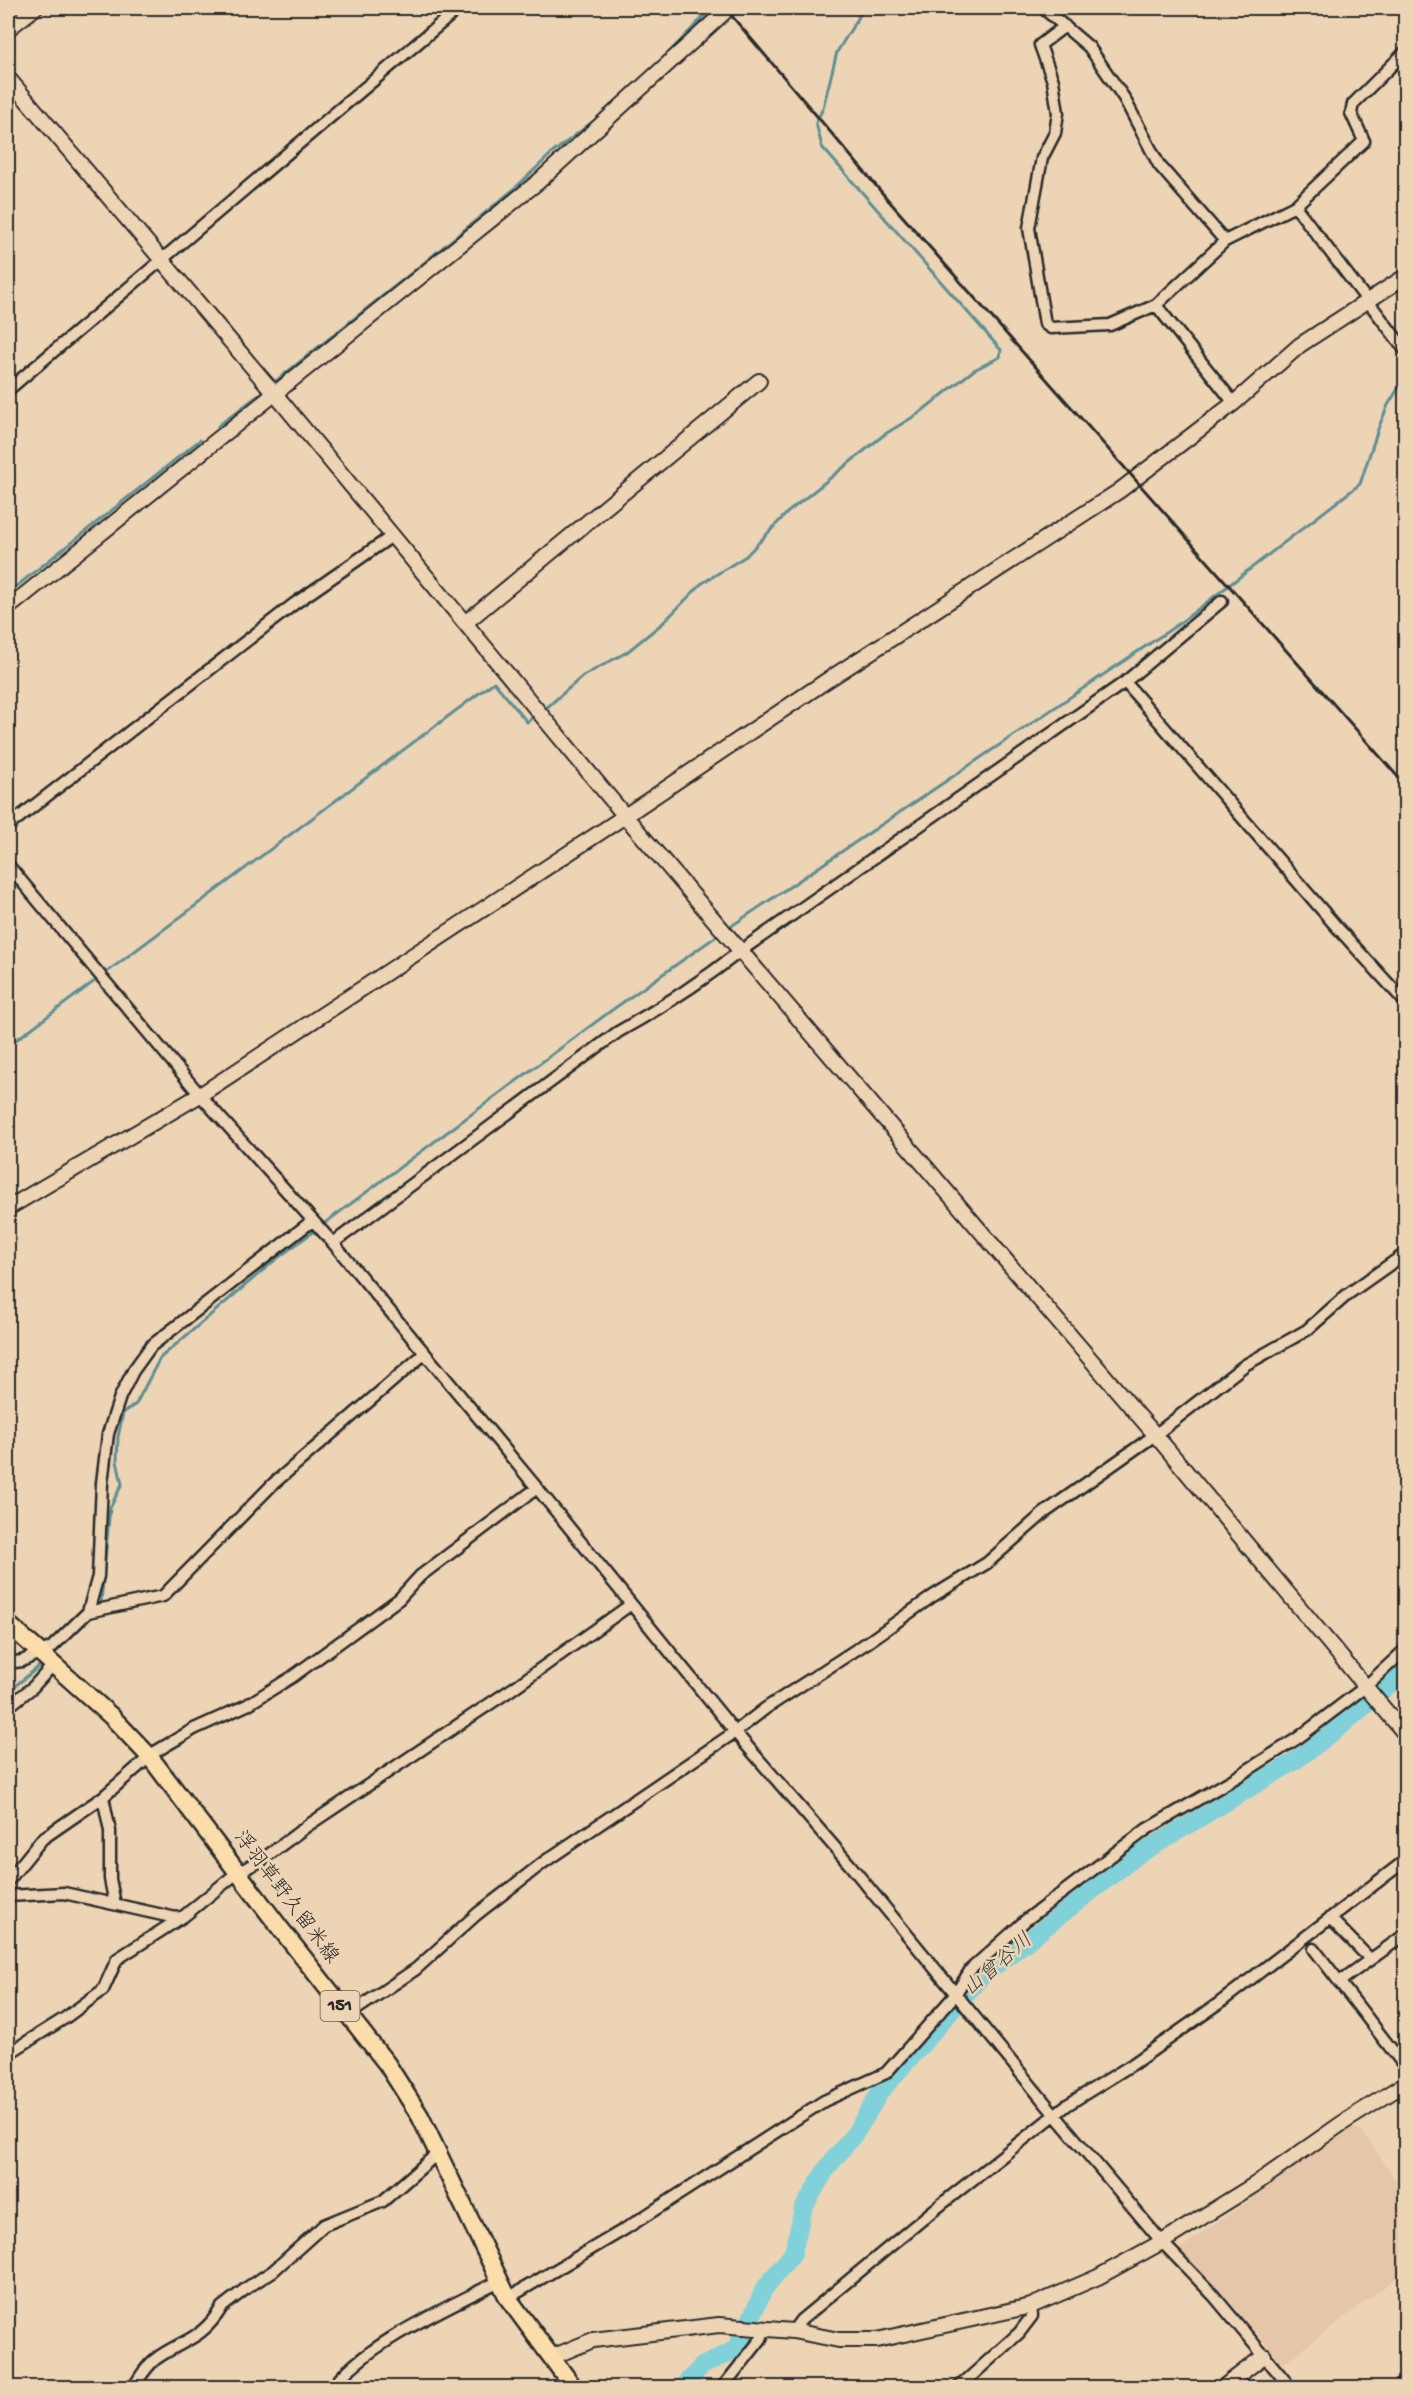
<svg xmlns="http://www.w3.org/2000/svg" width="1413" height="2395" viewBox="0 0 1413 2395" font-family="'Gochi Hand','Klee One',sans-serif">
  <rect width="100%" height="100%" fill="#edd4b5"/>
  <filter id="ink" filterUnits="userSpaceOnUse"><feTurbulence type="fractalNoise" baseFrequency=".0167" numOctaves="2"/><feDisplacementMap in="SourceGraphic" scale="12" xChannelSelector="R" yChannelSelector="G"/><feConvolveMatrix kernelMatrix="1 2 1 2 8 2 1 2 1" color-interpolation-filters="sRGB"/></filter>
  <g filter="url(#ink)">
    <path fill="#e6c6a8" d="M1352,2127L1362,2131L1405,2193V2271L1283,2364L1230,2302L1179,2249Z"/>
    <g fill="none" stroke-linecap="round" stroke-linejoin="round">
      <path stroke="#5e8f94" stroke-width="3" d="M661,61L707,13
        M272,384L414,271L513,190L551,154L608,110
        M218,426L260,394
        M8,593L200,440
        M545,709L583,676L627,652L664,622L701,584L746,556L788,512L885,434L918,414L974,370L1000,357L1001,350L822,147L816,123L823,108L837,52L864,8
        M727,929L1180,623L1360,484L1378,429L1388,405L1406,376
        M8,1046L494,682L527,722L532,718
        M98,1607L101,1602L110,1508L122,1484L117,1461L118,1437L123,1413L136,1404L160,1358L275,1260L612,1010L721,933
        M53,1655L90,1617
        M8,1692L43,1663"/>
      <path stroke="#80d1da" stroke-width="18" d="M681,2388L702,2366L734,2350L742,2339L764,2289L793,2253L803,2209L827,2168L856,2132L880,2092L981,1977L1138,1855L1295,1761L1340,1727L1406,1671"/>
      <defs>
        <path id="minor" d="M1043,8L1089,47L1124,98L1159,165L1225,241
          M1065,26L1040,45L1053,81L1058,113L1055,133L1042,158L1029,228L1045,324L1051,328L1110,325L1156,305
          M1295,206L1406,351
          M8,390L459,8
          M1234,403L1156,305L1225,241L1295,206L1364,141L1351,113L1353,104L1406,51
          M1125,682L1335,925L1406,1003
          M8,826L294,604L392,536
          M8,865L200,1095L333,1243L537,1488L735,1732L850,1865L1055,2115L1162,2242L1214,2296L1291,2388
          M333,1243L618,1032C661,1008 701,982 739,952L1125,682L1222,601
          M88,1612L163,1596L273,1484L424,1354
          M8,1663L22,1661L52,1647L88,1612L98,1576L102,1483L108,1434L120,1397L133,1371L151,1346L312,1221
          M8,1707L33,1687L53,1665
          M103,1797L110,1831V1879L115,1904
          M8,1881L42,1839L103,1797L155,1752L194,1729L247,1705L292,1677L399,1599L420,1576L537,1488
          M8,1896L64,1893L176,1918L181,1917
          M1330,1918L1370,1959
          M1314,1949L1406,2068
          M1339,1982L1406,1934
          M348,2015L416,1969L477,1914L544,1862L735,1732L766,1708L871,1640L933,1596L987,1563L1044,1513L1155,1435L1245,1365L1307,1330L1348,1294L1406,1253
          M8,2051L14,2050L65,2018L103,1990L117,1959L184,1916L238,1872L259,1862L307,1826L512,1689L630,1605
          M508,2298L625,2229L824,2101L886,2073L955,1995L971,1969L1026,1920L1147,1829L1235,1778L1298,1738L1365,1687L1406,1649
          M793,2331L801,2320L929,2214L1067,2105L1133,2064L1218,2004L1406,1860
          M133,2388C140,2377 147,2365 157,2358C184,2339 202,2340 222,2307L248,2287L273,2271L324,2225L383,2201L438,2153
          M332,2388C367,2342 448,2308 499,2281
          M722,2388L761,2339L765,2328
          M958,2388L1019,2333L1032,2316L1031,2306"/>
        <path id="tertiary" d="M8,29L35,8
          M8,78L275,394L625,816L1163,1444L1406,1735
          M8,608L538,182L729,8
          M465,623L759,381
          M8,1208L200,1095L625,816L826,681L1119,491L1234,403L1300,345L1406,276
          M552,2357L593,2340L719,2325L793,2331L839,2340H877L1031,2306L1098,2277L1162,2242L1254,2185L1341,2124L1406,2083
          M1222,2388L1264,2356"/>
        <path id="primary" d="M8,1624L111,1716L150,1757L280,1928L387,2064L420,2116L508,2298L574,2388"/>
      </defs>
      <use href="#minor" stroke="#2b2b2b" stroke-width="15"/>
      <use href="#tertiary" stroke="#2b2b2b" stroke-width="18"/>
      <use href="#primary" stroke="#2b2b2b" stroke-width="21"/>
      <use href="#minor" stroke="#edd4b5" stroke-width="10"/>
      <use href="#tertiary" stroke="#edd4b5" stroke-width="14"/>
      <use href="#primary" stroke="#faddab" stroke-width="16"/>
      <path stroke="#2b2b2b" stroke-width="3" d="M725,8L889,201L1406,786"/>
    </g>
  </g>
  <g text-anchor="middle" dominant-baseline="central" stroke-width="5" stroke-linejoin="round" paint-order="stroke">
    <rect fill="#edd4b5" stroke="#655e54" stroke-width="1.5" x="320.5" y="1991" width="39" height="30" rx="4.5"/>
    <g font-size="18" font-weight="bold" fill="#2b2b2b">
      <text x="340" y="2006">151</text>
    </g>
    <g font-size="20" fill="#2b2b2b" stroke="#edd4b5">
      <text transform="translate(285 1898) rotate(53)">浮羽草野久留米線</text>
    </g>
    <g font-size="21" font-style="italic" fill="#384445" stroke="#edd4b5">
      <text transform="translate(999 1966) rotate(-41)">山曾谷川</text>
    </g>
  </g>
  <rect width="1413" height="2395" fill="none" stroke="#edd4b5" stroke-width="30"/>
  <rect x="15" y="15" width="1383" height="2365" fill="none" stroke="#2b2b2b" stroke-width="2" filter="url(#ink)"/>
</svg>
